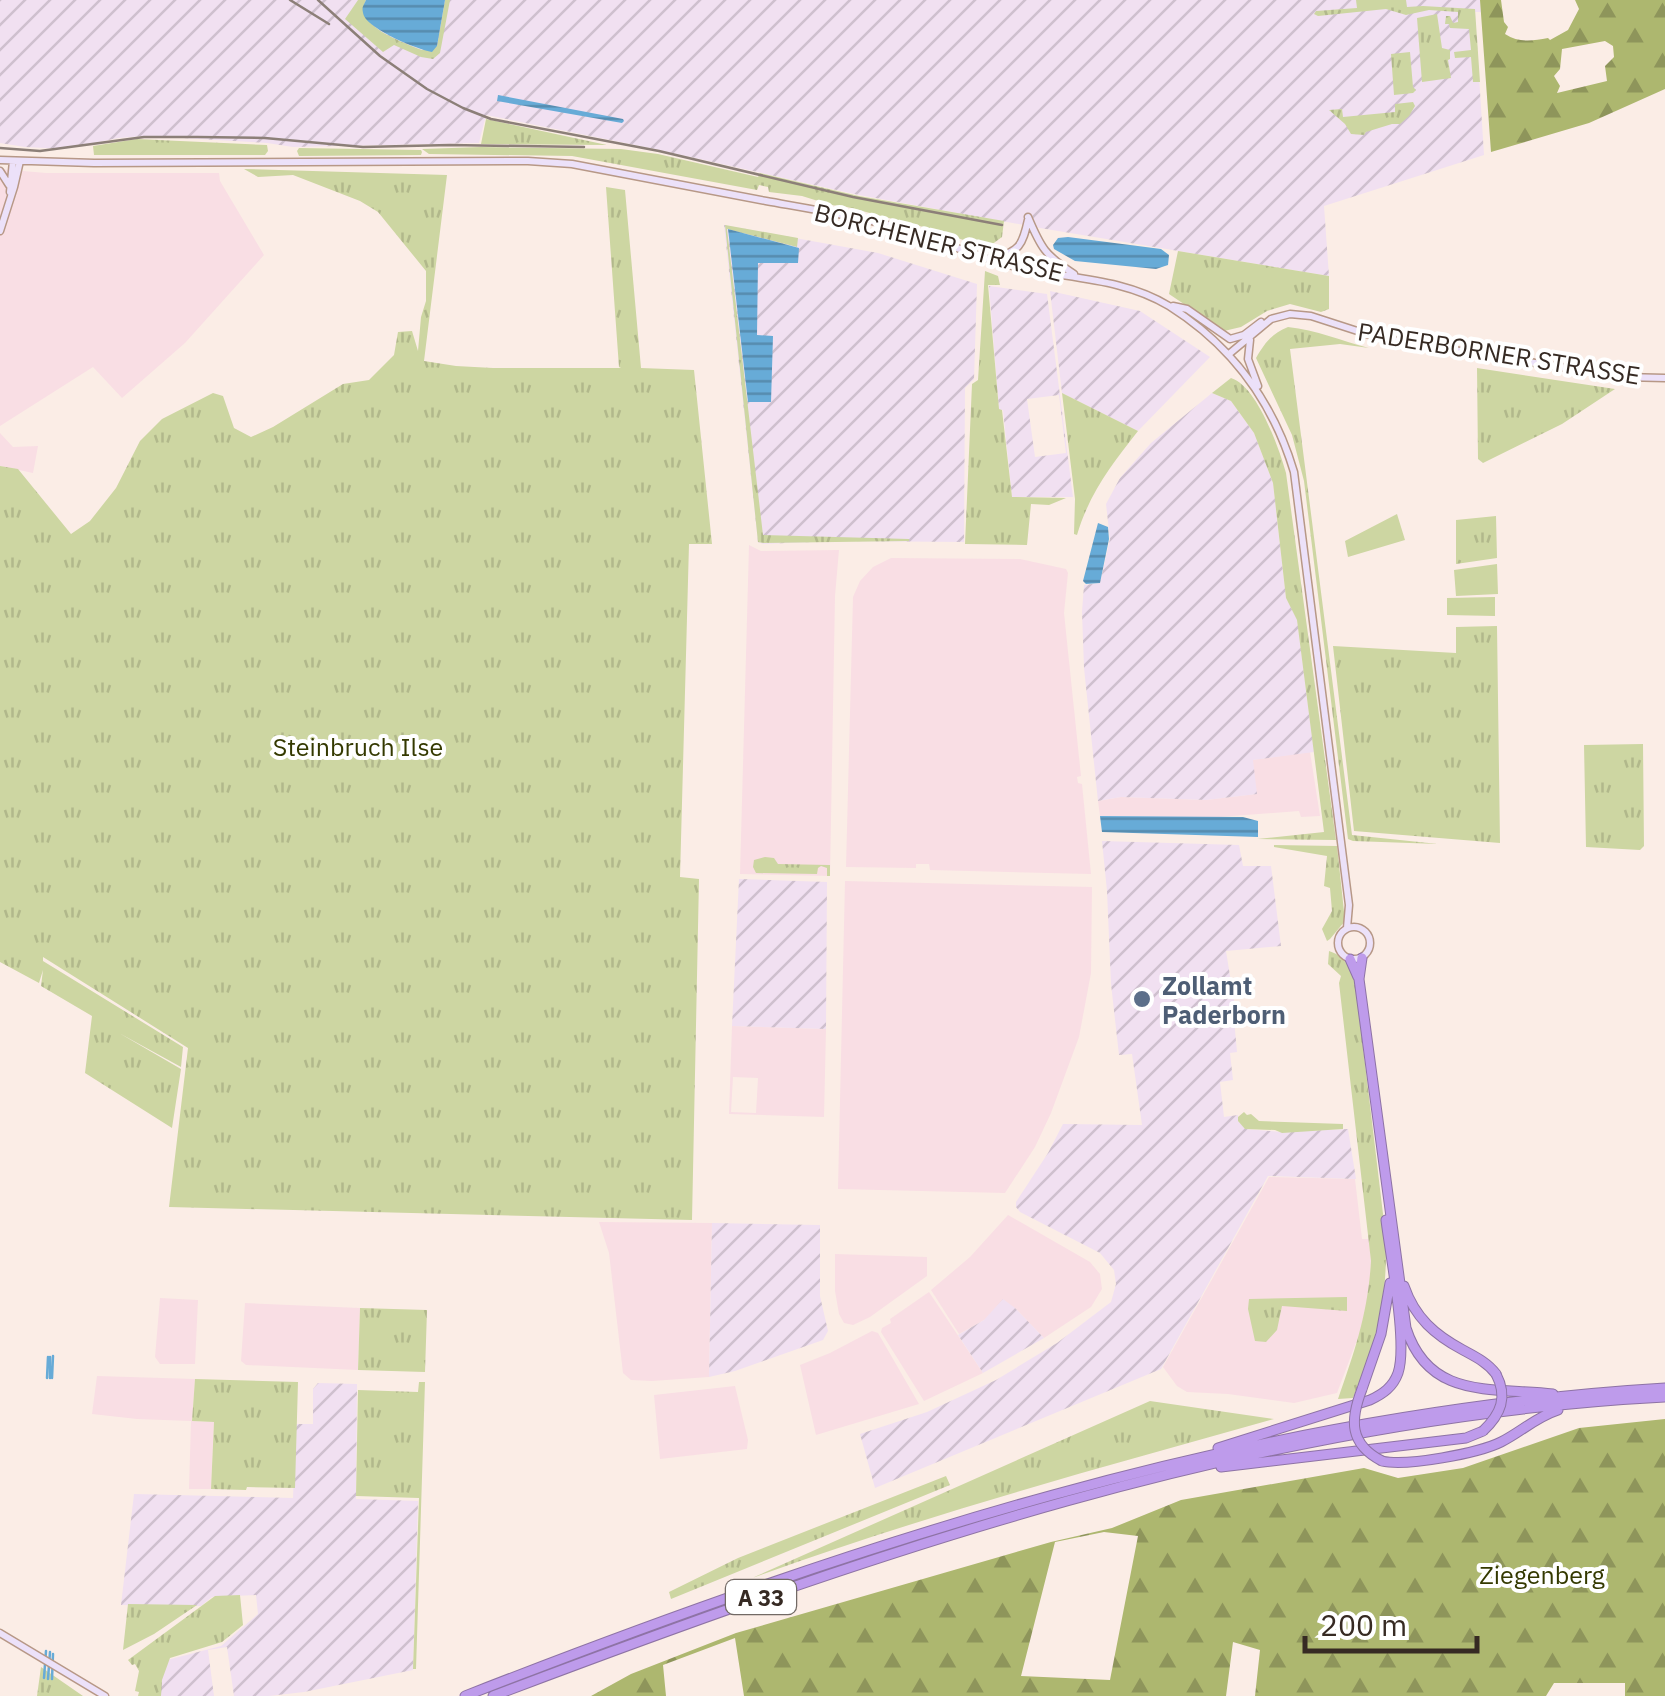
<svg xmlns="http://www.w3.org/2000/svg" width="1665" height="1696" viewBox="0 0 1665 1696" font-family="'IBM Plex Sans',sans-serif">
  <defs>
    <pattern id="industrial-furrows" width="10" height="10" patternUnits="userSpaceOnUse" patternTransform="scale(2.5)"><rect width="10" height="10" fill="#f1e0f1"/><path d="M-1 1l2-2M0 10L10 0M9 11l2-2" fill="none" stroke="#cfc0ce"/></pattern>
    <pattern id="grass-tufts" width="24" height="20" patternUnits="userSpaceOnUse" patternTransform="scale(2.5)"><rect width="24" height="20" fill="#cdd6a2"/><path d="M3 7l-1-3M5 7V3M7 7l1-3M15 17l-1-3M17 17v-4M19 17l1-3" fill="none" stroke="#b1b88b"/></pattern>
    <pattern id="forest-firs" width="22" height="20" patternUnits="userSpaceOnUse" patternTransform="scale(2.5)"><rect width="22" height="20" fill="#adb76f"/><path d="M5 1l3.5 6h-7zM16 11l3.5 6h-7z" fill="#8e955b"/></pattern>
    <pattern id="water-rules" width="6" height="5" patternUnits="userSpaceOnUse" patternTransform="scale(2.5)"><rect width="6" height="5" fill="#67abd7"/><path d="M0 2.5h6" fill="none" stroke="#568bae"/></pattern>
  </defs>
  <rect width="100%" height="100%" fill="#fbede6"/>
  <path fill="#f9dee4" fill-rule="evenodd" d="M0,169L46,173H219L220,181L264,255L185,343L122,398L93,367L0,426Z
    M0,433L13,447L38,446L33,473L0,466Z
    M749,545L761,551L839,550L835,596L830,876L740,874Z
    M891,558L1020,559L1066,569L1068,573L1064,613L1081,776L1077,777L1078,783L1082,784L1091,874L930,870L929,864H916V868L846,867L853,597L860,581L873,567Z
    M1310,752L1320,816L1301,817L1299,811L1205,818L1100,816L1098,801L1121,797L1206,800L1256,794L1252,760Z
    M845,881L1092,887L1091,973L1079,1037L1051,1113L1035,1147L1005,1193L838,1189Z
    M732,1026L826,1029L824,1117L729,1114ZM733,1077L758,1078L756,1113L731,1112Z
    M1269,1177L1355,1179L1362,1239H1369L1371,1261L1369,1295L1360,1332L1337,1393L1294,1403L1228,1394L1187,1392L1177,1386L1163,1367Z
    M1008,1215L1090,1262L1100,1274L1102,1289L1091,1307L1044,1338L1015,1308L984,1320L959,1334L931,1290L970,1257Z
    M599,1222L712,1223L709,1377L652,1381L631,1380L623,1373L609,1253Z
    M835,1254L927,1257V1276L870,1317L853,1325L844,1323L839,1314L835,1291Z
    M929,1292L983,1373L924,1401L881,1332L882,1328L891,1323L890,1319Z
    M160,1298L198,1300L195,1364H160L155,1357Z
    M245,1303L360,1308L358,1370L246,1365L241,1361Z
    M872,1331L878,1333L919,1404L816,1435L800,1365L830,1353Z
    M97,1376L195,1379L192,1421L214,1422L211,1489H189L191,1421L137,1419L92,1414Z
    M735,1386L748,1440L747,1449L660,1459L654,1395Z"/>
  <path fill="url(#industrial-furrows)" fill-rule="evenodd" d="M0,0H366L363,5L422,50L445,0H1480L1481,12H1475L1484,155L1324,206L1329,276L1040,228L859,195L655,149L486,115L479,143L293,147L267,143L145,136L118,138L64,149L25,147L0,143Z
    M724,225L878,253L977,284L974,379L965,388L964,542L838,541L763,544L758,542Z
    M989,286L1047,294L1073,497H1012L1003,410H999ZM1059,395L1066,453L1035,457L1027,399Z
    M1050,291L1140,311L1210,357L1138,431L1062,393Z
    M1212,393L1231,401L1254,433L1273,483L1286,598L1297,619L1314,752L1253,760L1257,794L1206,800L1121,797L1098,801L1084,668L1082,612L1084,585L1100,583L1110,539L1106,504L1120,478L1151,443Z
    M1102,841L1239,845L1243,866H1271L1281,946L1226,951L1236,1013L1235,1030L1237,1052L1230,1053L1233,1080L1220,1082L1224,1117L1238,1115V1121L1246,1129L1281,1132L1348,1129L1356,1179L1268,1176L1161,1369L875,1488L860,1434L927,1412L996,1380L1057,1343L1111,1302L1116,1284L1114,1270L1100,1253L1020,1212L1016,1207V1202L1048,1153L1063,1124L1142,1125L1132,1054L1119,1055L1111,984L1107,891Z
    M739,879L827,882L826,1029L732,1026Z
    M712,1223L820,1225V1296L828,1331L823,1340L735,1371L709,1377Z
    M1003,1299L1015,1308L1044,1338L983,1373L958,1335L984,1320Z
    M318,1383L357,1384L356,1499L418,1501L413,1670L304,1692L269,1696H234L227,1647L208,1650L214,1696H160V1682L167,1660L221,1646L258,1614L256,1595L212,1597L201,1606L121,1605L134,1494L293,1498L296,1424H313V1389Z"/>
  <path fill="url(#grass-tufts)" d="M358,0H366C353,26 403,42 422,50L437,46L445,0H450L440,53L433,59L421,57L394,45L383,52L345,19Z
    M1356,0H1406L1407,7L1423,6L1475,9L1480,82H1473L1471,57L1455,58L1454,52L1471,50L1469,29L1450,28L1449,24H1445L1446,16H1450L1453,23L1458,22V12L1429,10L1406,15L1386,9L1318,16L1314,14L1316,11L1357,8Z
    M1437,14L1442,48L1450,50V59L1448,60L1451,78L1422,82L1417,18Z
    M1410,52L1413,87L1416,90L1413,93L1394,95L1391,54Z
    M1413,102L1415,106L1409,116L1400,124H1392L1366,132L1364,135L1351,134L1345,124L1329,110L1342,109L1343,117L1395,112V104Z
    M486,119L607,145L481,144Z
    M137,139L267,145L268,151L265,155H94L93,146Z
    M481,147L621,149L658,154L758,177L760,173L859,196L1004,221L1002,237L987,248L931,229L847,207L831,205L802,196L769,192L768,187L759,185L757,190L572,156L429,154L422,149Z
    M299,148L421,150L422,152L421,155L299,156L297,151Z
    M244,169L447,175L424,361L456,366L493,368H621L619,367L606,187L625,190L641,368L694,370L712,544H689L680,877L699,879L692,1220L169,1207L188,1048L43,957V961L183,1047L181,1067L119,1033L181,1069L172,1128L85,1073L92,1016L41,986L43,970L39,983L0,962V466L18,469L71,534L90,521L116,488L140,441L162,419L213,393L223,396L234,428L251,437L273,427L343,384L369,380L394,355L398,332L412,331L418,351L421,317L426,301V271L378,212L360,201L293,175L258,177Z
    M725,225L798,238L797,247L727,229L763,535L909,539V541L763,543L758,542Z
    M1178,251L1329,276V309L1321,312L1290,304L1267,311L1241,327L1224,331L1169,294Z
    M985,271L998,276L1000,285H988L999,409L1002,410L1012,497L1066,498L1049,505L1031,504L1027,545L965,544L972,384L978,380Z
    M1288,327C1316,330 1342,341 1369,348L1340,344L1290,349L1352,835L1438,844L1353,841L1348,839L1304,481L1292,435L1256,358C1265,343 1271,334 1288,327Z
    M1477,368L1615,389L1562,424L1483,463L1478,459Z
    M1231,378C1257,386 1279,448 1286,473L1336,840L1257,839L1324,832L1297,620L1286,598L1273,483L1254,433L1231,401L1212,393Z
    M1062,393L1138,431C1112,464 1089,494 1077,535L1074,534L1075,499Z
    M1496,516L1497,558L1456,564V520Z
    M1497,626L1500,843L1354,831L1333,646L1456,653V627Z
    M1643,744L1644,846L1640,850L1586,847L1584,745Z
    M1274,845L1337,846L1345,921L1330,939L1327,941L1322,929L1332,911L1330,888L1324,886L1327,856L1274,847Z
    M765,857L774,858L778,864L830,865V876H827V868L821,866L818,868L817,874L756,873L753,867L754,860Z
    M1329,951C1347,957 1352,970 1356,988L1386,1239C1387,1305 1377,1338 1353,1398L1338,1399C1355,1350 1368,1313 1371,1261L1339,983L1341,976L1328,964Z
    M1244,1112L1247,1115L1251,1114L1259,1121L1343,1124V1129L1282,1133L1275,1130L1245,1129L1238,1121V1117Z
    M1347,1297V1311L1282,1306L1277,1330L1266,1342L1255,1341L1248,1309L1249,1299Z
    M360,1308L427,1310L425,1372L358,1370Z
    M195,1379L298,1382L295,1488L247,1487L246,1490L211,1489L214,1422L192,1421Z
    M419,1382H425L416,1669H413L419,1498L356,1496L358,1390L418,1392Z
    M1150,1401L1274,1419C1099,1468 923,1516 752,1578Z
    M946,1476L950,1485L671,1599L669,1592L738,1558Z
    M240,1595L243,1625L222,1642L170,1658L162,1680L161,1696H138L139,1692L135,1691L139,1671L135,1664L132,1665L128,1660L215,1596Z
    M128,1604L197,1605L154,1634L123,1650Z
    M41,1667L83,1696H37Z"/>
  <path fill="url(#forest-firs)" fill-rule="evenodd" d="M1480,0H1501L1504,22L1508,27L1505,34C1519,43 1532,41 1548,38L1550,40L1568,30L1579,9L1575,0H1665V89L1589,123L1491,152ZM1605,41L1613,46L1614,57L1605,66L1607,81L1557,93L1560,86L1554,76L1560,69L1562,49Z
    M1665,1419V1696H1625V1683H1554L1546,1696H1255L1260,1650L1233,1642L1226,1696H744L735,1638L663,1665L666,1696H591L631,1674L736,1633L1051,1542L1112,1528L1181,1500L1364,1468L1398,1478L1463,1468L1579,1428ZM1104,1532L1138,1536L1110,1680L1021,1676L1055,1542Z"/>
  <path fill="#cdd6a2" d="M1397,514L1405,540L1348,557L1345,541Z
    M1497,564L1498,594L1456,596L1454,570Z
    M1495,597V616L1447,615V598Z"/>
  <path fill="url(#water-rules)" d="M366,0H445L437,46L432,52C416,49 371,30 364,16C361,7 363,7 366,0Z
    M498,95L623,119L624,121L622,123L497,101Z
    M728,229L799,248L798,263H758L757,335L773,336L771,402H748Z
    M1068,237L1161,249L1169,255L1168,265L1156,269L1075,261L1054,249L1053,245L1058,238Z
    M1098,523L1108,527L1109,539L1100,583L1086,584L1083,581Z
    M1100,816L1243,817L1258,821V837L1102,832Z"/>
  <g fill="none" stroke-linecap="round" stroke-linejoin="round">
    <path stroke="#67abd7" stroke-width="2.5" d="M47,1378L48,1357
      M50,1378V1357
      M52,1378L53,1356
      M44,1678L46,1651
      M48,1679L50,1652
      M52,1679L53,1654"/>
    <defs>
      <path id="secondary" d="M0,160L94,163L528,161L572,164C637,177 702,189 766,201C811,209 856,216 900,228C937,239 971,255 1008,265C1061,279 1120,276 1169,306C1231,345 1273,402 1294,472L1349,905L1347,928
        M0,171L9,185
        M10,192L13,161
        M1028,217C1041,248 1045,255 1074,274
        M0,231L14,187L20,161
        M994,260C1020,249 1022,247 1028,220
        M1173,306L1187,309L1230,339L1244,335L1261,322
        M1250,340L1248,359L1258,386
        M1229,354L1271,319L1290,314L1311,316L1379,338L1623,377L1665,378
        M1338 943a16 16 0 1 1 32 0a16 16 0 1 1-32 0Z
        M0,1633L105,1696"/>
      <path id="highway" d="M1362,958L1359,979L1406,1328C1429,1400 1492,1387 1553,1394
        M1350,959L1358,977
        M1404,1286C1415,1318 1435,1335 1463,1350C1476,1357 1488,1363 1496,1374
        M1362,1389L1381,1334L1390,1283
        M1218,1448L1370,1400C1383,1394 1393,1387 1398,1373C1408,1344 1390,1254 1386,1220
        M1382,1461C1406,1467 1479,1453 1501,1442C1521,1432 1536,1417 1558,1410
        M1221,1467L1466,1438L1483,1431
        M465,1696C851,1545 1249,1413 1665,1388
        M493,1696C871,1553 1257,1418 1665,1397"/>
    </defs>
    <use href="#secondary" stroke="#b79887" stroke-width="9"/>
    <use href="#highway" stroke="#8e73a5" stroke-width="11"/>
    <use href="#secondary" stroke="#ece1f9" stroke-width="6"/>
    <use href="#highway" stroke="#be9beb" stroke-width="9"/>
    <path stroke="#8c7f78" stroke-width="2.5" d="M290,0L329,24
      M318,0L380,56L427,89L463,108L491,119L659,151L853,197L1002,225
      M0,148L40,151L144,137H197L265,138L363,147L450,145L584,147"/>
    <defs>
      <path id="highway-bridge" d="M1362,1389C1350,1420 1349,1444 1382,1461
        M1483,1431C1501,1414 1508,1397 1496,1374"/>
    </defs>
    <use href="#highway-bridge" stroke="#8e73a5" stroke-width="11" stroke-linecap="butt"/>
    <use href="#highway-bridge" stroke="#be9beb" stroke-width="9"/>
  </g>
  <circle fill="#5c6f8a" stroke="#fff" stroke-width="4" cx="1142" cy="999" r="10"/>
  <g text-anchor="middle" dominant-baseline="central" stroke-width="8" stroke-linejoin="round" paint-order="stroke">
    <rect fill="#fff" stroke="#726a65" stroke-width="2.5" x="726" y="1580" width="70" height="34" rx="8"/>
    <g font-size="22" font-weight="bold" fill="#362a23">
      <text x="761" y="1597">A 33</text>
    </g>
    <g font-size="25" fill="#362a23" stroke="#fff">
      <text transform="translate(939 242) rotate(14)">BORCHENER STRASSE</text>
      <text transform="translate(1499 353) rotate(9)">PADERBORNER STRASSE</text>
    </g>
    <g font-size="25" fill="#343900" stroke="#fff">
      <text x="358" y="746">Steinbruch Ilse</text>
      <text x="1542" y="1574">Ziegenberg</text>
    </g>
    <g font-size="25" font-weight="bold" fill="#4e5e75" stroke="#fff" text-anchor="start">
      <text x="1162" y="985">Zollamt<tspan x="1162" dy="29">Paderborn</tspan></text>
    </g>
  </g>
  <path d="M1305 1636v15h172v-15" fill="none" stroke="#362a23" stroke-width="5"/>
  <text x="1320" y="1636" font-size="30" fill="#362a23" stroke="#ffffff" stroke-width="8" paint-order="stroke">200 m</text>
</svg>
